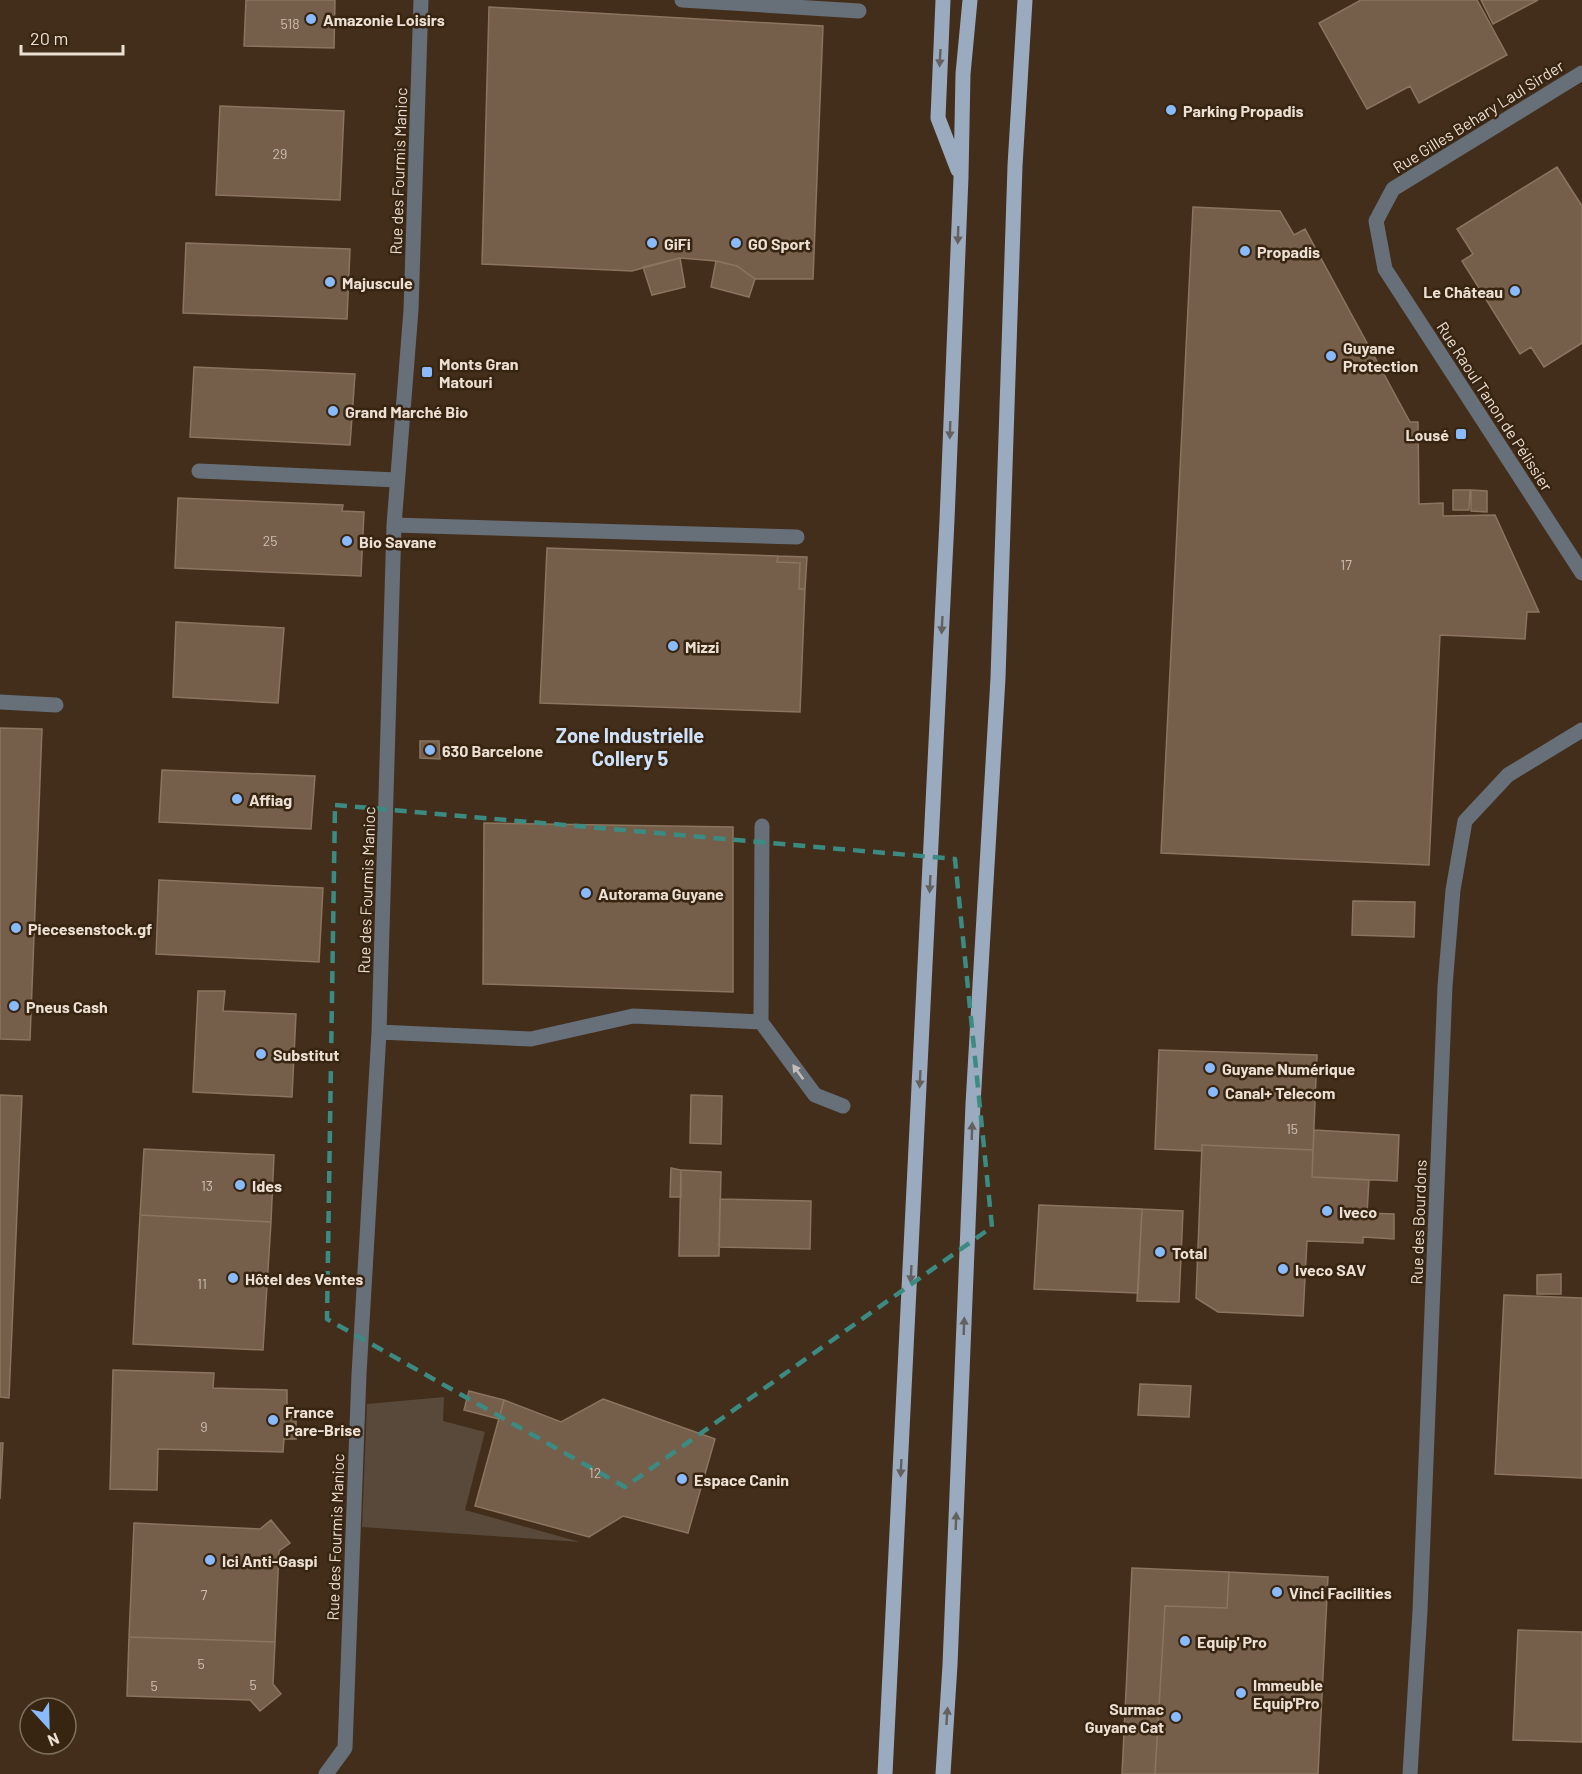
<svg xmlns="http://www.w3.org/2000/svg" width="1582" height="1774" viewBox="0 0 1582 1774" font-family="Barlow,sans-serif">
  <rect width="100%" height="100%" fill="#422e1b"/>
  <path fill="#58493a" d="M444,1397L443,1421L485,1432L465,1510L580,1542L362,1527L367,1404Z"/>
  <path fill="#755f4a" stroke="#8b755f" stroke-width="1.5" d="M246,0H335L334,48L244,46Z
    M1361,0H1477L1507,55L1419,103L1410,86L1367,109L1319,23Z
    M1481,0H1538L1493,24Z
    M489,7L823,26L813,279H755L737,266L716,261L680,258L632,271L482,264Z
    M220,106L344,111L340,200L216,195Z
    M1557,167L1582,206V343L1544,367L1531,347L1520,354L1462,261L1473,254L1457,229Z
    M1193,207L1280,211L1294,235L1305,229L1410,422H1418L1419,504L1443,503V516L1495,515L1539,612H1527L1525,639L1440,635L1429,865L1161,853Z
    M186,243L350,249L347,319L183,313Z
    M680,258L685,287L652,295L643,267Z
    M716,261L737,266L755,279L749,297L711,287Z
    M194,367L355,374L350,445L190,437Z
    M1453,490H1470L1469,510H1453Z
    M1471,490L1487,491V512L1471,511Z
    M178,498L343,505L342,511L364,512L361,576L175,568Z
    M547,548L778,556L777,562L800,563L799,589H805L800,712L540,703Z
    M778,556L807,557L805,589H799L800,563L777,562Z
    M176,622L284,628L278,703L173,697Z
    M0,728L42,729L30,1040L0,1039Z
    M420,741H439L440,759L420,758Z
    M162,770L315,776L311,829L159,822Z
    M484,823L733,827V992L483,984Z
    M159,880L323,888L319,962L156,954Z
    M1353,901L1415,902L1414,937L1352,935Z
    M198,991H225L223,1011L296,1014L292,1097L193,1092Z
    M1159,1050L1317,1055L1313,1150L1202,1145V1151L1155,1149Z
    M0,1095L22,1096L9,1398L0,1397Z
    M691,1095L722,1096L721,1144L690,1143Z
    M1314,1130L1399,1135L1397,1181L1312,1177Z
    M1202,1145L1313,1150L1312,1177L1369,1180L1367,1213L1394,1214V1239L1363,1237V1243L1307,1241L1303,1316L1218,1312L1196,1298Z
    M144,1149L274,1155L271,1222L140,1215Z
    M671,1168L681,1170V1197H670Z
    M681,1170L721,1172L719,1256H679Z
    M720,1199L811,1201L810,1249L719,1247Z
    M1039,1205L1142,1209L1138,1293L1034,1289Z
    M1142,1209L1183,1211L1179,1302L1137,1301Z
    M140,1215L271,1222L263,1350L133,1344Z
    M1561,1274V1294H1537V1275Z
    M1504,1295L1582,1298V1478L1495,1474Z
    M113,1370L214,1373L213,1388L287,1390V1412H296V1439H284L283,1452L158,1449L157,1490L110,1489Z
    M1140,1384L1191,1386L1189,1417L1138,1415Z
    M469,1391L504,1400L499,1419L464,1410Z
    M603,1399L715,1439L688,1533L623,1516L589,1537L475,1506L504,1400L561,1422Z
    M0,1443H3L0,1499Z
    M271,1520L290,1543L279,1551L275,1642L129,1637L134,1523L260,1529Z
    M1132,1568L1229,1572L1227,1608L1165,1606L1155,1774H1122Z
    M1229,1572L1328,1577L1318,1774H1155L1165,1606L1227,1608Z
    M1518,1630L1582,1632V1742L1513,1740Z
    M129,1637L275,1642L273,1684L281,1694L260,1711L250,1700L127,1696Z"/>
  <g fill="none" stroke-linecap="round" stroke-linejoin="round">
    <path stroke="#676f79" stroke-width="15" d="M682,0L859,11
      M1582,73L1393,189L1376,221L1385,269L1582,573
      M199,471L397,480
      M394,525L797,537
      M0,702L56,705
      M761,1022L815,1095L843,1106
      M379,1032L531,1039L633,1016L761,1022L762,826
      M326,1774L345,1748L359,1374L379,1032L394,525L411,310L421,0
      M1410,1774L1420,1611L1445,986L1453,890L1465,821L1508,775L1582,730"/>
    <path stroke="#9aaabf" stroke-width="15" d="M943,0L938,118L958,170
      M885,1774L947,520L961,177L963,74L970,0
      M943,1774L950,1665L973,1104L998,678L1015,166L1025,0"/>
  </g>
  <defs><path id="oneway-solid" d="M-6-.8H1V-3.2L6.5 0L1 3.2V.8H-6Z" transform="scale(1.5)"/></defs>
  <g fill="#64605f">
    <use href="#oneway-solid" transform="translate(940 58) rotate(93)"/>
    <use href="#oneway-solid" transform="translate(958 235) rotate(92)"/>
    <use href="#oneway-solid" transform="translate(950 430) rotate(92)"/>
    <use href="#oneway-solid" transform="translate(942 625) rotate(93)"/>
    <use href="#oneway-solid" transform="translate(930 884) rotate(93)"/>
    <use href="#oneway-solid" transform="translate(920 1079) rotate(93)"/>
    <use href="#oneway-solid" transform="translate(972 1131) rotate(-88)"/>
    <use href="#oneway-solid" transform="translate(911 1274) rotate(93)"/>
    <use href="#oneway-solid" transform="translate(964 1326) rotate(-88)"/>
    <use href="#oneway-solid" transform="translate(901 1468) rotate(93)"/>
    <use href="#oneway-solid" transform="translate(956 1521) rotate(-88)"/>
    <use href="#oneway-solid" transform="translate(947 1716) rotate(-86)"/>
  </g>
  <use fill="#c4bdb8" href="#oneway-solid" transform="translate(798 1072) rotate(-126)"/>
  <path fill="none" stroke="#3b8b82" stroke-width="4.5" stroke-dasharray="12 8" stroke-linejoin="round" d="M335,805L955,859L992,1227L625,1487L327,1319Z"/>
  <g fill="#88bafc" stroke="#372411" stroke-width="2">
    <circle cx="311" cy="19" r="6"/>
    <circle cx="1171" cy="110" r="6"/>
    <circle cx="652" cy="243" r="6"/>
    <circle cx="736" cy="243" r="6"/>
    <circle cx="1245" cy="251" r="6"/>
    <circle cx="330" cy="282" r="6"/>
    <circle cx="1515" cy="291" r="6"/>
    <circle cx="1331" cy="356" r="6"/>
    <rect x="421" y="366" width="12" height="12" rx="3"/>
    <circle cx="333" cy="411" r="6"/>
    <rect x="1455" y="428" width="12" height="12" rx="3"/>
    <circle cx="347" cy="541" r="6"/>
    <circle cx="673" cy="646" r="6"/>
    <circle cx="430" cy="750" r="6"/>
    <circle cx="237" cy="799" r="6"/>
    <circle cx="586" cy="893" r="6"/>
    <circle cx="16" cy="928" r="6"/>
    <circle cx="14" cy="1006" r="6"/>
    <circle cx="261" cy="1054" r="6"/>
    <circle cx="1210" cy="1068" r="6"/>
    <circle cx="1213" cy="1092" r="6"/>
    <circle cx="240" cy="1185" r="6"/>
    <circle cx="1327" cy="1211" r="6"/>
    <circle cx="1160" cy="1252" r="6"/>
    <circle cx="1283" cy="1269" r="6"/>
    <circle cx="233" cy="1278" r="6"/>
    <circle cx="273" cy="1420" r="6"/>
    <circle cx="682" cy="1479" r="6"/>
    <circle cx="210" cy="1560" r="6"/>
    <circle cx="1277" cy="1592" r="6"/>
    <circle cx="1185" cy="1641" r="6"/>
    <circle cx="1241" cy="1693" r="6"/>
    <circle cx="1176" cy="1717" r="6"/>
  </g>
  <g text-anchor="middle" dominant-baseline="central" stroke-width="5" stroke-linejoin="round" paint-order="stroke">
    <g font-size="14" fill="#cebfb1">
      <text x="290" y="23">518</text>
      <text x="280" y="153">29</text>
      <text x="270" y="540">25</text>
      <text x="1346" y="564">17</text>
      <text x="1292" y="1128">15</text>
      <text x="207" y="1185">13</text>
      <text x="202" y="1283">11</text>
      <text x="204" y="1426">9</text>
      <text x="595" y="1472">12</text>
      <text x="204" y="1594">7</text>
      <text x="201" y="1663">5</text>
      <text x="253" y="1684">5</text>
      <text x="154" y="1685">5</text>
    </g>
    <g font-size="16" font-weight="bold" fill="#ecdfd3" stroke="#372411" text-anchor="start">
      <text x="323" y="19">Amazonie Loisirs</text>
      <text x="1183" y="110">Parking Propadis</text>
      <text x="664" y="243">GiFi</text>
      <text x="748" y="243">GO Sport</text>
      <text x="1257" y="251">Propadis</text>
      <text x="342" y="282">Majuscule</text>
      <text x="1503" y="291" text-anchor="end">Le Château</text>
      <text x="1343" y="347">Guyane<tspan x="1343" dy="18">Protection</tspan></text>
      <text x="439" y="363">Monts Gran<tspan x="439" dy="18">Matouri</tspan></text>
      <text x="345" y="411">Grand Marché Bio</text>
      <text x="1449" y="434" text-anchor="end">Lousé</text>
      <text x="359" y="541">Bio Savane</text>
      <text x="685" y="646">Mizzi</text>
      <text x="442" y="750">630 Barcelone</text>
      <text x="249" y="799">Affiag</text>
      <text x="598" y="893">Autorama Guyane</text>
      <text x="28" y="928">Piecesenstock.gf</text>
      <text x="26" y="1006">Pneus Cash</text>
      <text x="273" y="1054">Substitut</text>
      <text x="1222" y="1068">Guyane Numérique</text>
      <text x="1225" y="1092">Canal+ Telecom</text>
      <text x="252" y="1185">Ides</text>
      <text x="1339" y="1211">Iveco</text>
      <text x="1172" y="1252">Total</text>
      <text x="1295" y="1269">Iveco SAV</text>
      <text x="245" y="1278">Hôtel des Ventes</text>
      <text x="285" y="1411">France<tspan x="285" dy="18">Pare-Brise</tspan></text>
      <text x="694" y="1479">Espace Canin</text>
      <text x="222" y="1560">Ici Anti-Gaspi</text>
      <text x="1289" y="1592">Vinci Facilities</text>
      <text x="1197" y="1641">Equip' Pro</text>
      <text x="1253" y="1684">Immeuble<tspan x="1253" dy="18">Equip'Pro</tspan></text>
      <text x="1164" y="1708" text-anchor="end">Surmac<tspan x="1164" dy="18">Guyane Cat</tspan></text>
    </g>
    <g font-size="16" fill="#ecdfd3" stroke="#372411">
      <text transform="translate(1478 116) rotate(-32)">Rue Gilles Behary Laul Sirder</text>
      <text transform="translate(398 171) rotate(-88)">Rue des Fourmis Manioc</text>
      <text transform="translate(1495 406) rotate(57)">Rue Raoul Tanon de Pélissier</text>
      <text transform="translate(366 890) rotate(-88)">Rue des Fourmis Manioc</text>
      <text transform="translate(1418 1222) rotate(-88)">Rue des Bourdons</text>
      <text transform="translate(335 1537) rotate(-88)">Rue des Fourmis Manioc</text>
    </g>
    <g font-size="20" font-weight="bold" fill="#cfe2fb" stroke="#372411">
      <text x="630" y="735">Zone Industrielle<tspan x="630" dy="23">Collery 5</tspan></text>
    </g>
  </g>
  <g transform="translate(48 1726) rotate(158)"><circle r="28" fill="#372411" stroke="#7f6f5f" stroke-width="1.5"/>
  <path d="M0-4.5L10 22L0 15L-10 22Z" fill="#88bafc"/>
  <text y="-9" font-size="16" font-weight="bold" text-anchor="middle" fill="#ecdfd3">N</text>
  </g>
  <path d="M21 45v9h102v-9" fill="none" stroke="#ecdfd3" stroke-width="3"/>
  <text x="30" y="45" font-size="18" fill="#ecdfd3" stroke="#372411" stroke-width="4.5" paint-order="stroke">20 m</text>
</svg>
